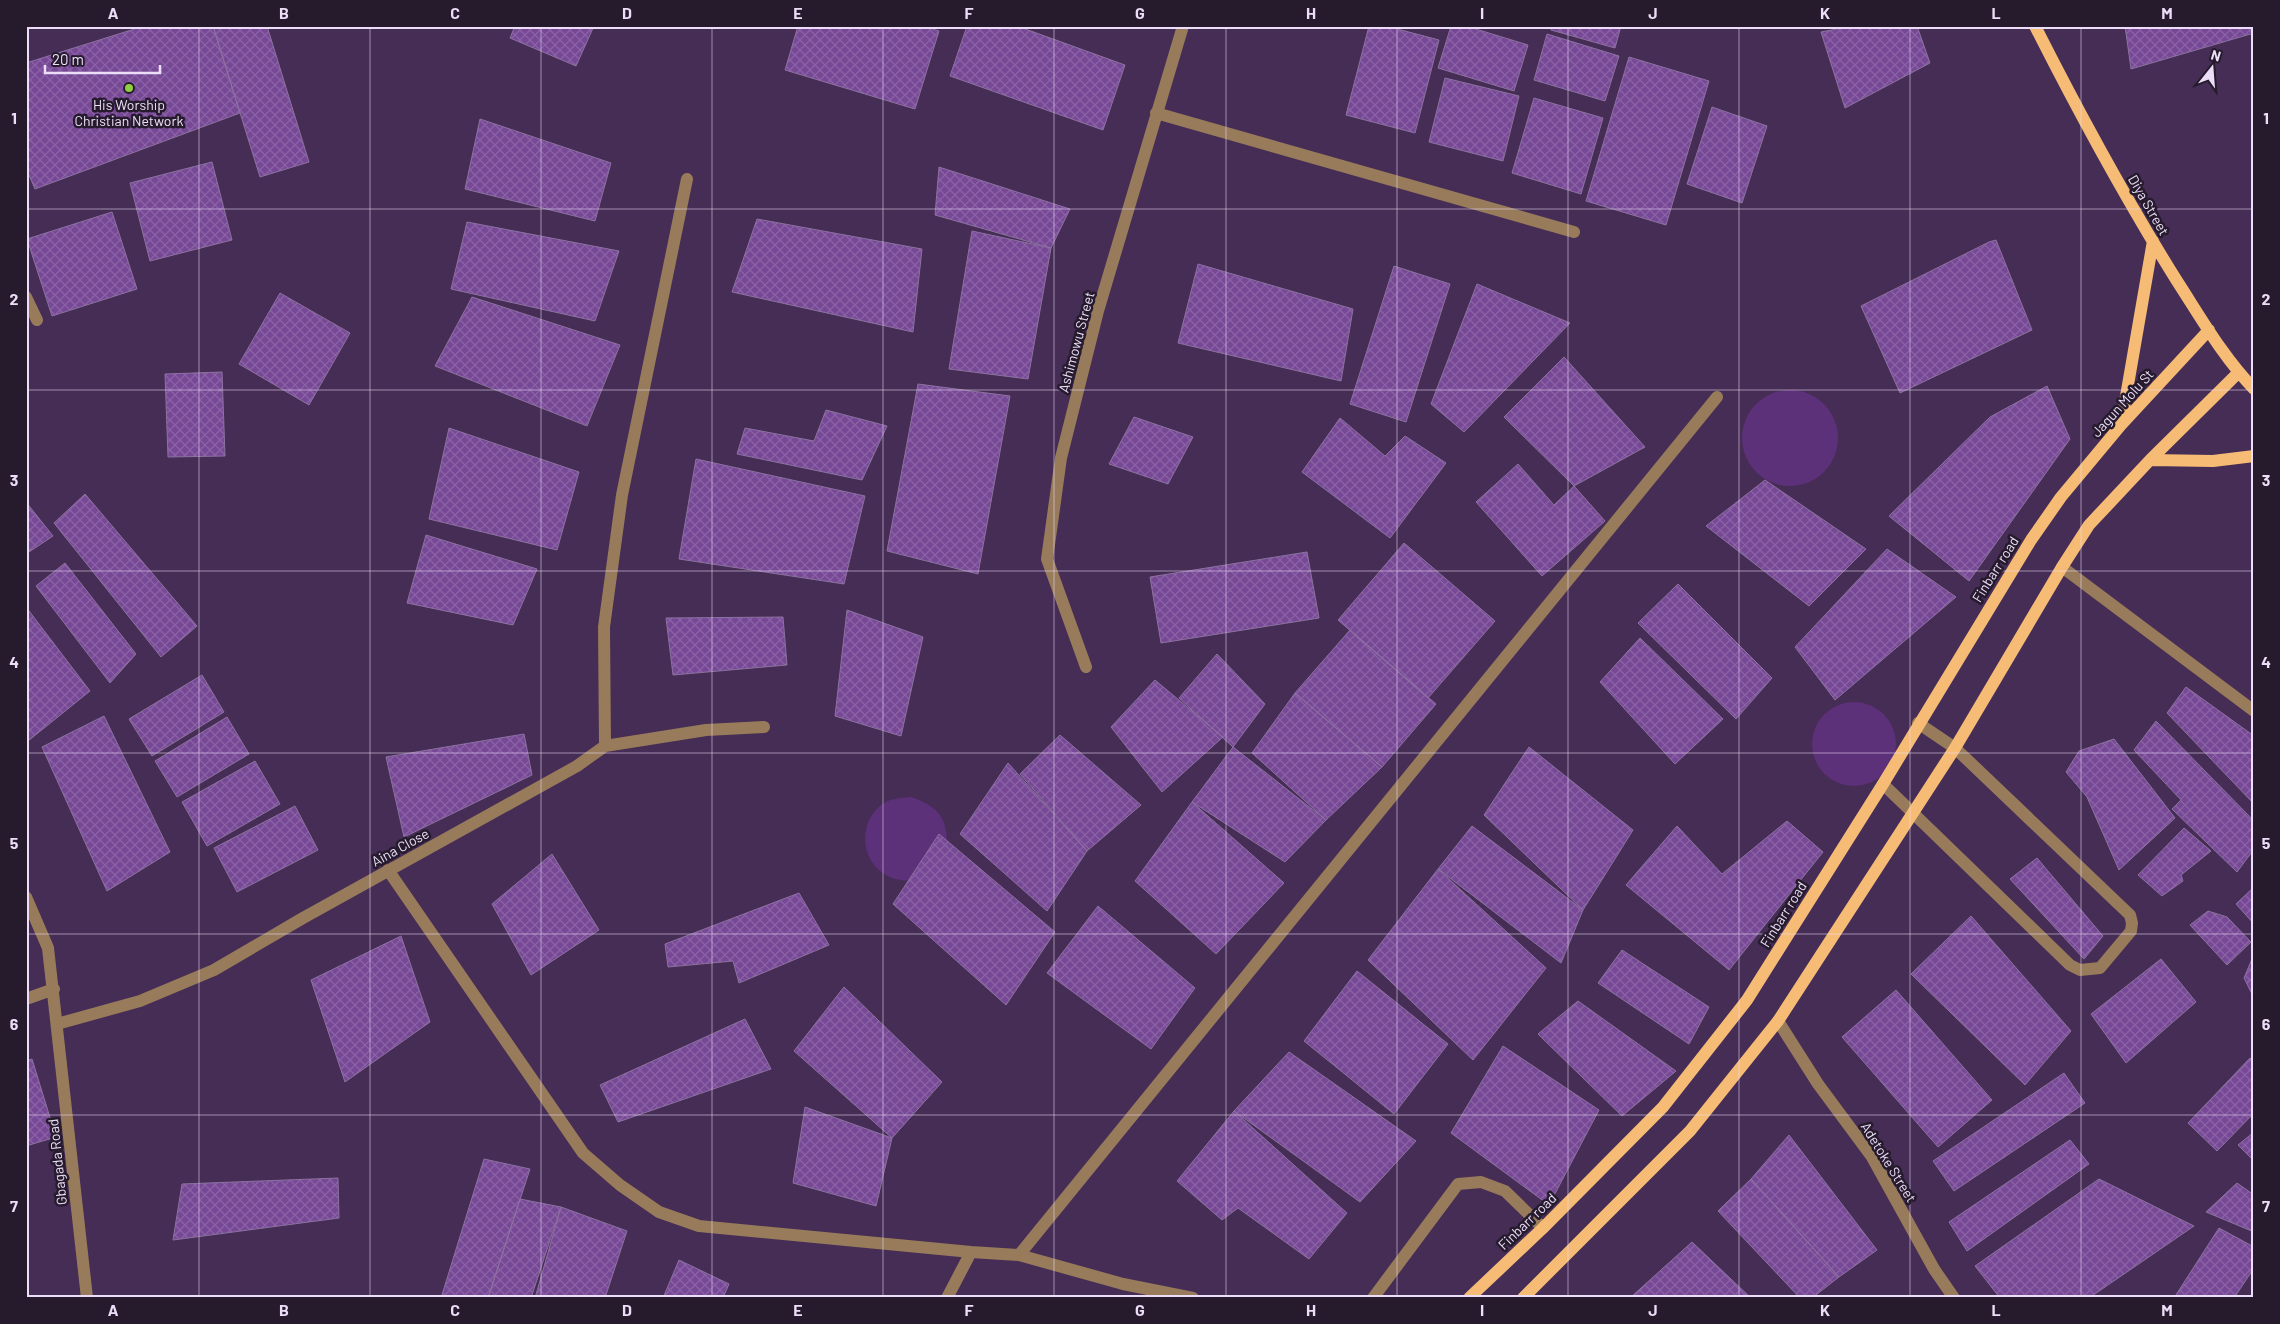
<svg xmlns="http://www.w3.org/2000/svg" width="2280" height="1324" viewBox="0 0 2280 1324" font-family="Barlow,sans-serif">
  <defs>
    <pattern id="building-cross-hatch" width="8" height="8" patternUnits="userSpaceOnUse" patternTransform="scale(1.25)"><rect width="8" height="8" fill="#774896"/><path d="M0 0l8 8M0 8l8-8" fill="none" stroke="#8a62a5"/></pattern>
  </defs>
  <rect width="100%" height="100%" fill="#452d55"/>
  <path fill="#5d307a" d="M1742 438a48 48 0 1 1 96 0a48 48 0 1 1-96 0Z
    M1812 744a42 42 0 1 1 84 0a42 42 0 1 1-84 0Z
    M911,797C938,806 948,818 947,847L909,881C900,880 891,879 883,873C859,857 859,819 884,803C892,798 902,798 911,797Z"/>
  <path fill="url(#building-cross-hatch)" stroke="#8c72a0" d="M144,26H213L240,113L35,189L26,168V63Z
    M213,26H267L309,162L260,177Z
    M515,26H594L576,66L510,38Z
    M798,26H924L939,31L915,109L785,70Z
    M967,26H1017L1125,65L1103,130L950,76Z
    M1369,26H1386L1439,40L1415,133L1346,115Z
    M1451,26H1466L1528,45L1514,91L1438,68Z
    M1552,26H1621L1615,48L1551,30Z
    M1852,26H1917L1930,63L1845,108L1821,32Z
    M2125,26H2254V33L2131,69Z
    M1547,34L1619,56L1605,101L1534,80Z
    M1629,57L1709,81L1666,225L1586,201Z
    M1445,78L1519,96L1503,161L1429,142Z
    M1534,98L1603,118L1581,194L1512,173Z
    M1712,107L1767,126L1742,203L1687,184Z
    M480,119L611,163L595,221L465,189Z
    M212,162L232,240L150,261L130,183Z
    M939,167L1070,209L1051,248L935,215Z
    M112,212L137,289L52,316L27,239Z
    M757,219L922,249L913,332L732,292Z
    M467,222L619,251L595,321L451,289Z
    M972,231L1051,248L1028,379L949,369Z
    M1996,240L2032,330L1900,393L1861,306L1989,242Z
    M1198,264L1353,309L1341,381L1178,343Z
    M1394,266L1450,284L1406,422L1350,404Z
    M1477,284L1570,323L1464,432L1431,404Z
    M280,293L350,333L309,405L239,364Z
    M472,297L620,345L587,426L435,366Z
    M1564,357L1645,447L1574,486L1504,417Z
    M222,372L225,456L168,457L165,374Z
    M918,384L1010,396L978,574L887,551Z
    M2047,386L2070,439L1969,581L1889,516L1990,417Z
    M826,410L887,426L862,480L737,454L745,428L814,441Z
    M1134,417L1193,437L1168,484L1109,464Z
    M1340,418L1385,456L1405,436L1446,463L1390,538L1302,472Z
    M449,428L579,472L557,550L429,519Z
    M696,459L865,496L844,584L679,559Z
    M1518,464L1554,505L1574,486L1605,521L1542,576L1476,502Z
    M1765,480L1866,549L1809,606L1706,526Z
    M85,494L197,626L161,657L54,523Z
    M26,502L53,536L26,554Z
    M426,535L537,569L513,625L407,603Z
    M1404,543L1495,621L1428,698L1338,620Z
    M1887,549L1956,597L1835,700L1795,647Z
    M1307,552L1319,618L1161,643L1150,577Z
    M65,563L136,654L110,683L36,586Z
    M1678,584L1772,678L1736,719L1638,623Z
    M26,607L90,691L28,741L26,739Z
    M847,610L923,637L901,736L835,716Z
    M783,617L787,665L673,675L666,618Z
    M1350,630L1436,704L1382,767L1295,693Z
    M1640,638L1723,719L1675,764L1600,682Z
    M1217,654L1265,704L1233,747L1179,698Z
    M202,675L224,712L152,756L129,719Z
    M1155,680L1223,737L1162,792L1111,727Z
    M2186,687L2254,736V804L2167,713Z
    M1295,693L1382,767L1326,820L1252,753Z
    M104,716L170,852L107,891L42,747Z
    M227,717L249,754L177,797L155,761Z
    M2156,721L2254,821V849L2237,872L2172,809L2181,800L2134,750Z
    M524,734L532,775L404,837L386,757Z
    M1060,735L1141,805L1087,851L1020,774Z
    M2114,739L2175,818L2119,870L2087,797L2066,772L2079,751Z
    M1233,747L1326,820L1285,862L1192,802Z
    M1529,747L1633,830L1583,910L1484,815Z
    M255,761L280,804L207,846L182,802Z
    M1008,763L1087,851L1047,911L960,834Z
    M1192,802L1284,883L1216,954L1135,881Z
    M295,806L318,850L237,892L214,848Z
    M1787,821L1823,852L1729,970L1626,885L1677,826L1722,874Z
    M1472,826L1583,910L1561,963L1438,869Z
    M2184,828L2211,851L2181,875L2183,881L2162,896L2138,875Z
    M939,834L1055,932L1006,1005L893,904Z
    M552,854L599,930L531,975L492,904Z
    M2037,858L2103,936L2084,959L2010,879Z
    M1438,869L1546,968L1473,1060L1368,960Z
    M2254,887V924L2236,904Z
    M799,893L829,945L739,983L733,961L668,967L665,944Z
    M1098,906L1195,988L1151,1049L1047,973Z
    M2208,911L2227,917L2251,942L2227,965L2190,925Z
    M1971,916L2071,1031L2025,1085L1911,974Z
    M401,936L430,1022L345,1082L311,980Z
    M1622,950L1709,1007L1689,1044L1598,983Z
    M2254,954V998L2244,978Z
    M2161,959L2196,1002L2126,1063L2091,1014Z
    M1357,971L1448,1044L1394,1114L1304,1041Z
    M844,987L942,1082L892,1138L794,1051Z
    M1896,990L1992,1100L1938,1147L1842,1037Z
    M1578,1001L1676,1071L1622,1116L1538,1034Z
    M745,1019L771,1069L618,1122L600,1085Z
    M1503,1046L1599,1110L1549,1205L1451,1133Z
    M1289,1052L1416,1141L1360,1202L1234,1111Z
    M2250,1058L2254,1062V1113L2217,1151L2188,1123Z
    M32,1059L56,1137L26,1146V1061Z
    M2064,1073L2085,1103L1954,1191L1933,1161Z
    M805,1107L892,1138L876,1206L793,1183Z
    M1234,1111L1347,1213L1309,1259L1238,1208L1222,1220L1177,1181Z
    M2254,1132V1161L2238,1145Z
    M1789,1135L1877,1250L1839,1277L1751,1179Z
    M2070,1140L2089,1164L1967,1251L1949,1222Z
    M484,1159L530,1169L488,1298H441Z
    M338,1178L339,1218L173,1240L182,1184Z
    M1751,1179L1839,1277L1812,1298H1800L1718,1211Z
    M2099,1179L2194,1226L2089,1298H2000L1975,1266Z
    M2237,1183L2254,1195V1232L2206,1212Z
    M520,1199L561,1207L531,1298H488Z
    M561,1207L627,1231L605,1298H535Z
    M2219,1228L2254,1247V1268L2234,1298H2174Z
    M1692,1242L1751,1298H1630Z
    M679,1260L729,1284L723,1298H663Z"/>
  <g fill="none" stroke-linecap="round" stroke-linejoin="round">
    <path stroke="#987b5b" stroke-width="12" d="M1156,113L1574,232
      M26,297L37,320
      M2062,567L2254,711
      M1086,667L1047,559L1061,458L1098,311L1183,26
      M605,746L604,627L622,495L687,179
      M1883,784L2070,965L2080,970L2100,968L2131,931L2132,923L2130,915L1955,748L1918,723
      M388,870L583,1153L620,1185L659,1212L699,1226L971,1252L1019,1255L1123,1284L1193,1298
      M26,897L48,948L87,1298
      M26,999L54,989
      M1778,1021L1818,1084L1872,1157L1934,1269L1954,1298
      M57,1024L140,1001L214,970L303,918L577,766L605,746L706,730L764,727
      M1019,1255L1717,397
      M947,1298L971,1252
      M1373,1298L1458,1184L1481,1182L1505,1191L1543,1228"/>
    <path stroke="#f6bc76" stroke-width="12" d="M2035,26C2079,113 2125,198 2177,281C2201,318 2223,357 2254,389
      M2121,425L2153,241
      M2150,460L2213,461L2254,456
      M1469,1298L1543,1228L1663,1107L1747,1000L1883,784L2031,540L2061,497L2121,425L2209,330
      M1523,1298L1690,1131L1778,1021L1955,748L2062,567L2089,525L2150,460L2238,373"/>
  </g>
  <path fill="none" stroke="#ecdef8" stroke-width="1" stroke-opacity="0.55" d="M199,26V1298M370,26V1298M541,26V1298M712,26V1298M883,26V1298M1054,26V1298M1226,26V1298M1397,26V1298M1568,26V1298M1739,26V1298M1910,26V1298M2081,26V1298M26,209H2254M26,390H2254M26,571H2254M26,753H2254M26,934H2254M26,1115H2254"/>
  <circle fill="#8fcd41" stroke="#261b2d" stroke-width="2" cx="129" cy="88" r="5"/>
  <g text-anchor="middle" dominant-baseline="central" stroke-width="5" stroke-linejoin="round" paint-order="stroke">
    <g font-size="14" fill="#ecdef8" stroke="#261b2d">
      <text x="129" y="104">His Worship<tspan x="129" dy="16">Christian Network</tspan></text>
    </g>
    <g font-size="14" fill="#ecdef8" stroke="#261b2d">
      <text transform="translate(2149 205) rotate(60)">Diya Street</text>
      <text transform="translate(1076 342) rotate(-75)">Ashimowu Street</text>
      <text transform="translate(2122 403) rotate(-48)">Jagun Molu St</text>
      <text transform="translate(1995 569) rotate(-58)">Finbarr road</text>
      <text transform="translate(400 847) rotate(-29)">Aina Close</text>
      <text transform="translate(1783 914) rotate(-58)">Finbarr road</text>
      <text transform="translate(57 1162) rotate(-96)">Gbagada Road</text>
      <text transform="translate(1889 1162) rotate(58)">Adetoke Street</text>
      <text transform="translate(1527 1221) rotate(-44)">Finbarr road</text>
    </g>
  </g>
  <rect width="2280" height="1324" fill="none" stroke="#261b2d" stroke-width="55"/>
  <g transform="translate(2212 68) rotate(17)" stroke="#261b2d" stroke-width="4" paint-order="stroke">
  <path d="M0-4L9 19L0 12L-9 19Z" fill="#ecdef8"/>
  <text y="-8" font-size="14" font-weight="bold" text-anchor="middle" fill="#ecdef8">N</text>
  </g>
  <path d="M45 65v8h115v-8" fill="none" stroke="#ecdef8" stroke-width="2.5"/>
  <text x="52" y="65" font-size="15" fill="#ecdef8" stroke="#261b2d" stroke-width="4" paint-order="stroke">20 m</text>
  <rect x="28" y="28" width="2224" height="1268" fill="none" stroke="#ecdef8" stroke-width="2"/>
  <g font-size="16" text-anchor="middle" font-weight="bold" fill="#ecdef8">
    <text x="113" y="19">A</text>
    <text x="284" y="19">B</text>
    <text x="455" y="19">C</text>
    <text x="627" y="19">D</text>
    <text x="798" y="19">E</text>
    <text x="969" y="19">F</text>
    <text x="1140" y="19">G</text>
    <text x="1311" y="19">H</text>
    <text x="1482" y="19">I</text>
    <text x="1653" y="19">J</text>
    <text x="1825" y="19">K</text>
    <text x="1996" y="19">L</text>
    <text x="2167" y="19">M</text>
    <text x="14" y="124">1</text>
    <text x="2266" y="124">1</text>
    <text x="14" y="305">2</text>
    <text x="2266" y="305">2</text>
    <text x="14" y="486">3</text>
    <text x="2266" y="486">3</text>
    <text x="14" y="668">4</text>
    <text x="2266" y="668">4</text>
    <text x="14" y="849">5</text>
    <text x="2266" y="849">5</text>
    <text x="14" y="1030">6</text>
    <text x="2266" y="1030">6</text>
    <text x="14" y="1212">7</text>
    <text x="2266" y="1212">7</text>
    <text x="113" y="1316">A</text>
    <text x="284" y="1316">B</text>
    <text x="455" y="1316">C</text>
    <text x="627" y="1316">D</text>
    <text x="798" y="1316">E</text>
    <text x="969" y="1316">F</text>
    <text x="1140" y="1316">G</text>
    <text x="1311" y="1316">H</text>
    <text x="1482" y="1316">I</text>
    <text x="1653" y="1316">J</text>
    <text x="1825" y="1316">K</text>
    <text x="1996" y="1316">L</text>
    <text x="2167" y="1316">M</text>
  </g>
</svg>
